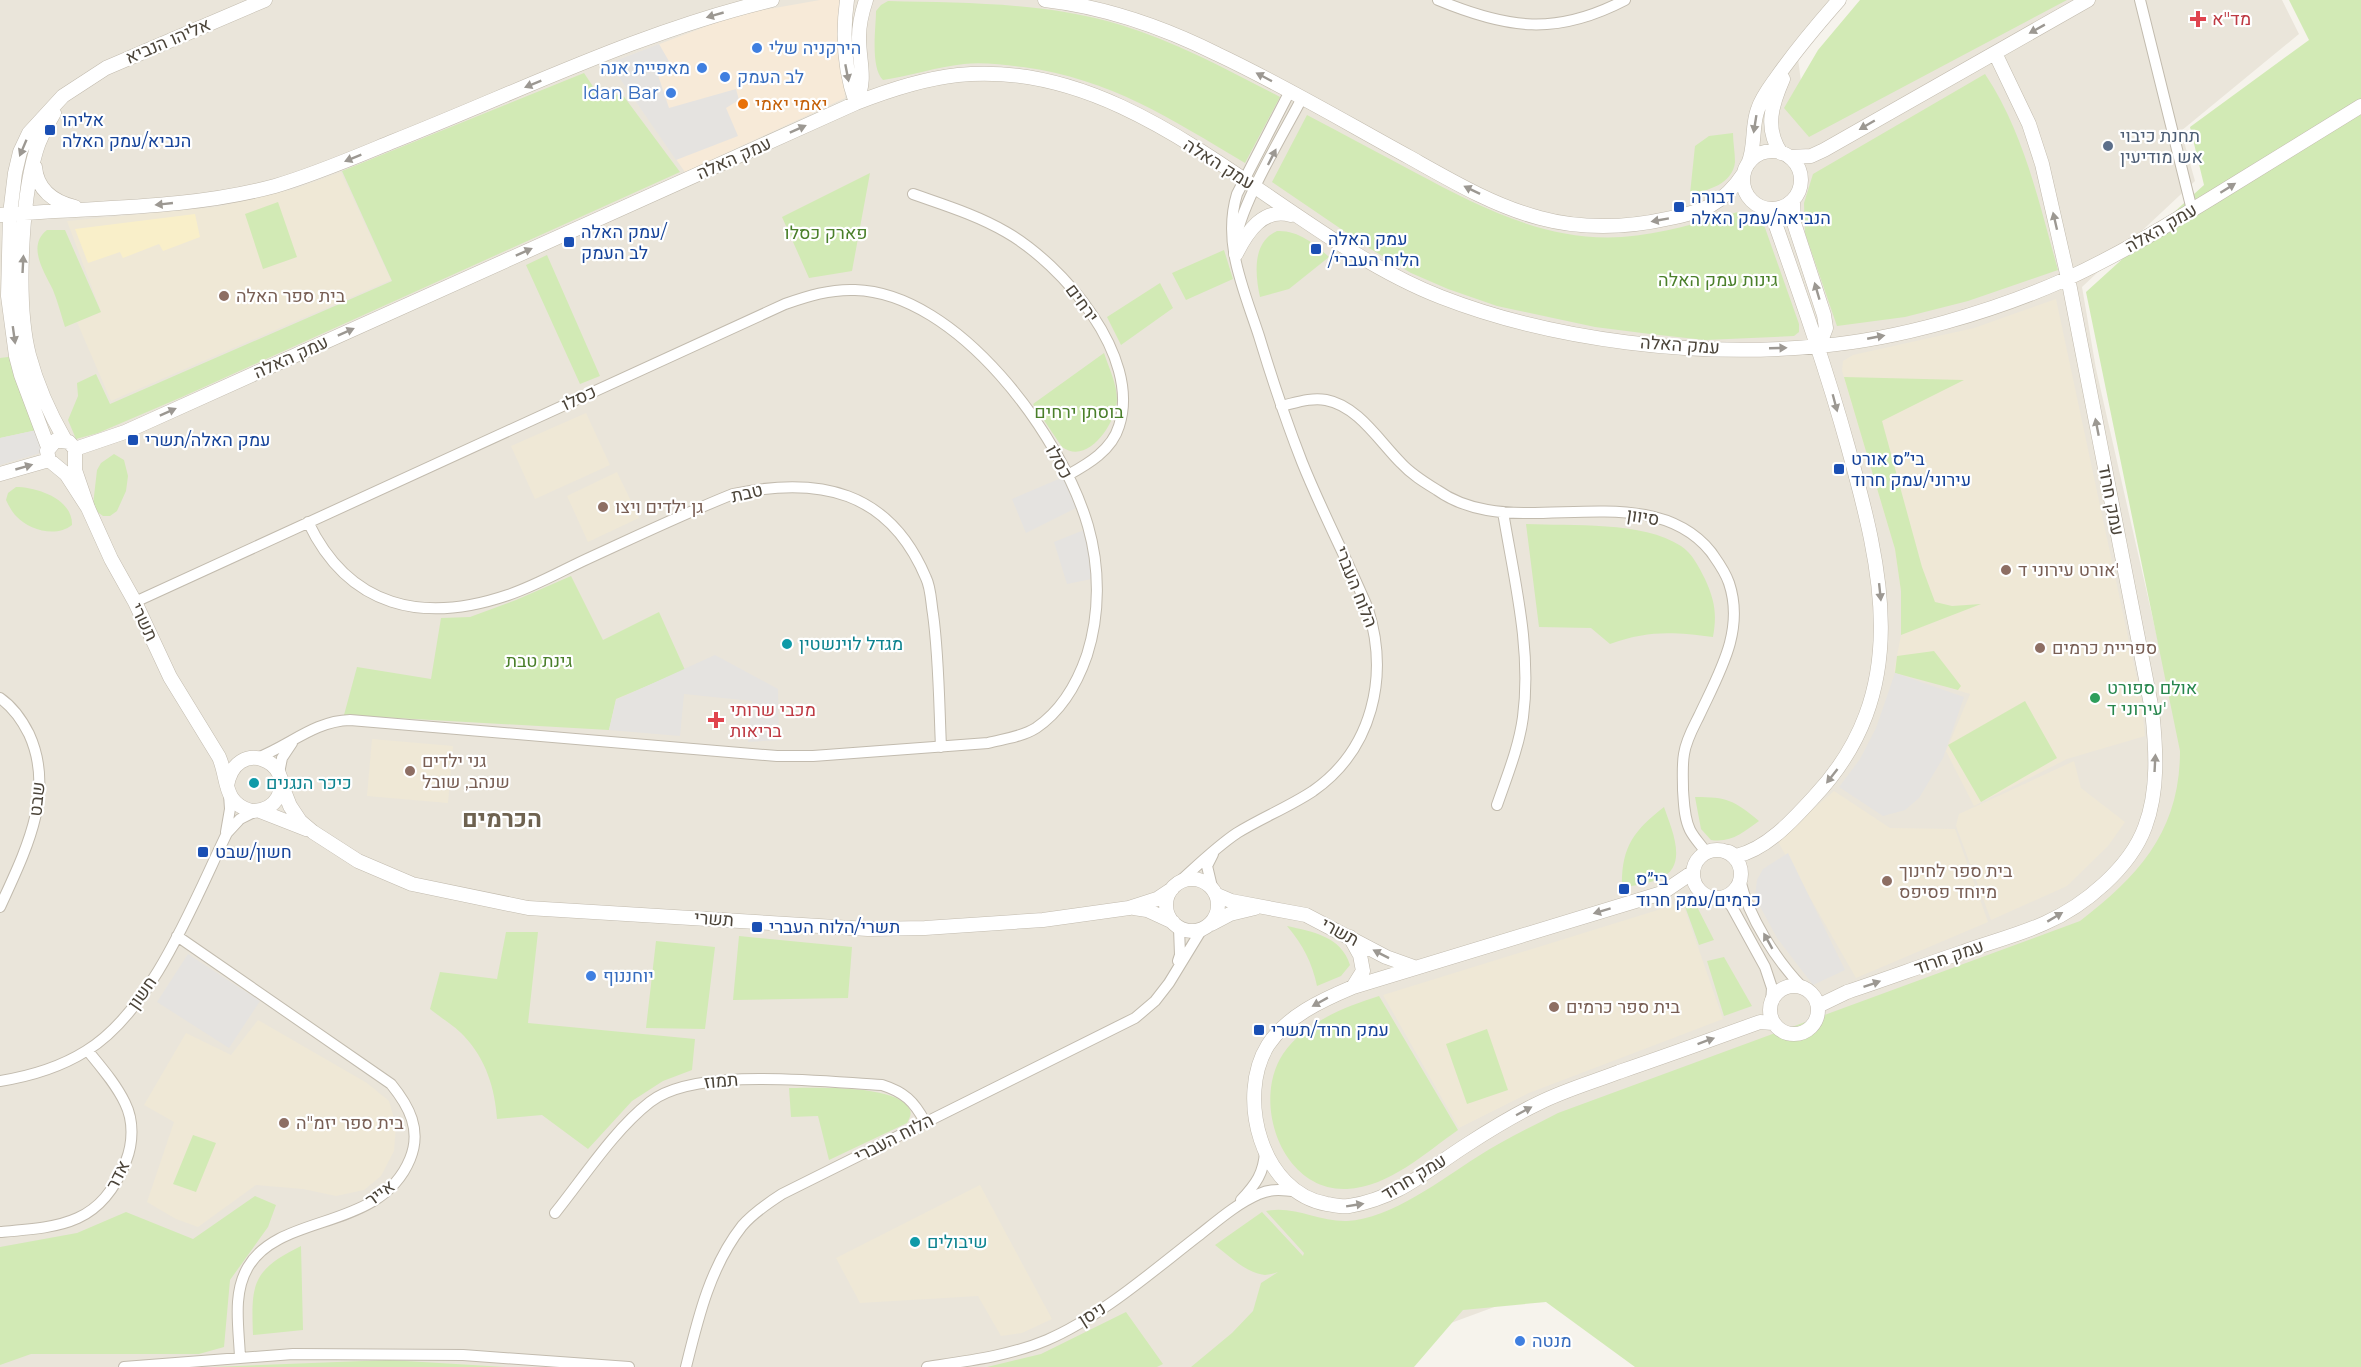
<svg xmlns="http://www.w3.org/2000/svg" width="2361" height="1367" viewBox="0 0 2361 1367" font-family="Montserrat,Heebo,sans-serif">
  <rect width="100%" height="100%" fill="#f6f3ec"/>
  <path fill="#eae5da" d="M0,0H1833L1796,43L1808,136L2053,0H2282L2299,34L2181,131L2195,181L2082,287L2096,369L2203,839L1751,1212L1332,1367H0Z"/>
  <path fill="#f7ead8" d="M820,0H840L845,98L685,172L609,63L718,22L757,11Z"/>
  <path fill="#efe8d6" d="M341,172L391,280L111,401L77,322L101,312L67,221L216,207L294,189Z
    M2056,299L2141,698L2145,736L2067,759L1974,806L1946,751L1970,694L1894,671L1902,630L1901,591L1895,549L1842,371L1843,361L1853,355L1974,328Z
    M586,413L610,465L535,499L511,446Z
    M617,472L639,518L588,542L567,496Z
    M372,739L453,746L448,803L367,796Z
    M2074,761L2081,788L2125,822L2108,846L2067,886L1991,920L1956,826L1959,814Z
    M1834,791L1890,828L1955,829L1988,922L1856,978L1777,840Z
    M1682,901L1723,1019L1529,1093L1459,1128L1383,995L1661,909Z
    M258,1020L367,1083L389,1101L396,1125L394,1151L381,1176L364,1190L336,1196L303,1189L256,1185L198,1227L176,1219L147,1202L174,1122L144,1105L186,1033L231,1055Z
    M980,1185L1052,1319L1022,1333L1001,1336L978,1296L860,1303L836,1258Z"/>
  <path fill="#d2eab5" d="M1860,0H2067L1809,137L1784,108L1818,50Z
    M2289,0H2361V1367H1635L1546,1302L1463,1310L1414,1367H1191L1232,1333L1253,1311L1261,1283L1278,1272C1275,1273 1269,1275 1265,1275C1246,1273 1229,1256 1215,1245L1262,1212L1303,1256L1304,1253L1266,1211C1294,1205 1319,1222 1347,1221C1391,1219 1442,1179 1477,1157C1503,1140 1531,1127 1558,1113L2080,921C2140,875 2180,830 2180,751L2086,292L2204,185L2190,127L2309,40Z
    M888,1C966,3 1045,2 1121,25C1176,42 1228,70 1280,97L1245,163C1171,119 1111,79 1023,67C1004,65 984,62 964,64C936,67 910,76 883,80C870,67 876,28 876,11L881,5Z
    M584,73L600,97L622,94L680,172L182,397L98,433L76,439L68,420L78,396L77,383L96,374L110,404L392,281L342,171Z
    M1985,74C2024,132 2039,203 2058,270L1968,301L1905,317L1837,326L1805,233L1804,203L1813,174Z
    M1307,115C1343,134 1379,153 1416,173C1480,207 1546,242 1622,237C1662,234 1700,222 1738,212C1750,212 1756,217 1764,225L1799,324V332L1794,336L1705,340L1650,334L1595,327L1497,306L1448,289L1411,273L1369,248L1272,182Z
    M1733,133C1733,142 1735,153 1735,162C1733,184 1707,191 1690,194L1695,146L1709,136Z
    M870,173L852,271L809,278L782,217Z
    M278,202L297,257L263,269L245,214Z
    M47,230H65L101,312L65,327C61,315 58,302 53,290C45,273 26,246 47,230Z
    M1277,231C1298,230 1315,244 1329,257L1289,289L1260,297C1255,274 1252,242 1277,231Z
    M1224,250L1233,279L1186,300L1172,273Z
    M547,255L600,376L580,384L526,265Z
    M1160,283L1173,308L1121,345L1107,317Z
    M1104,353C1109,368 1117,384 1117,400C1116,423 1088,466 1062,447L1033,404Z
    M16,356L37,430L0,438V358Z
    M1844,377L1964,380L1882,421L1922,567L1935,602L1952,606L1981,604L1901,635V591L1895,549Z
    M114,454L124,460L128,476L126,491L117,511L110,516H103L96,511L93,505L97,470L101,463Z
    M16,487C37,487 73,499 72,525C56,538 29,530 16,516C12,512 9,506 6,500L8,493Z
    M1526,524C1571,526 1643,521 1681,546C1692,553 1699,567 1705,579C1715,601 1717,614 1713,637C1673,632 1649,630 1610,644L1591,628L1539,627Z
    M571,576L603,640L659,612L685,670L616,699L609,730L344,715L357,667L431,679L441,618L470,617L516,600Z
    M1934,651L1961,686L1958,690L1895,673L1897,656Z
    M2025,701L2057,758L1981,802L1948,745Z
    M1695,797C1727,797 1734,800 1759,821C1743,832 1732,843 1711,840L1701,829Z
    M1664,807C1671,828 1690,867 1659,879C1648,884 1634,885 1622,888C1621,848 1633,831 1664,807Z
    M1692,897L1714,940L1699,945L1683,901Z
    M1287,926C1313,932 1341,936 1350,965L1341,976L1317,986C1312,962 1303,945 1287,926Z
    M506,932H538L528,1023L695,1039L692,1070L663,1081L632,1101L588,1149L542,1115L497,1119C495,1089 486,1059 464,1036C455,1026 441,1018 430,1009L440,972L497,979Z
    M739,936L852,947L848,998L733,1000Z
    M656,941L715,947L705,1029L646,1028Z
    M1724,957L1752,1006L1724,1016L1707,961Z
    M1379,996L1458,1130C1425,1153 1389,1187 1347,1189C1282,1192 1251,1102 1283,1054C1304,1023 1344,1007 1379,996Z
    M1487,1029L1508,1090L1467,1104L1446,1044Z
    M789,1088C814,1088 899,1084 910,1110C912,1114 909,1119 907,1123L829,1160L818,1116L791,1117Z
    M193,1135L216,1143L196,1192L173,1184Z
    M255,1196L276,1205L268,1227L230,1280L224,1347L199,1354H31L0,1365V1247L77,1233L126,1212L193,1239Z
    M301,1246L303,1330L253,1335C251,1284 252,1270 301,1246Z
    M1126,1312L1163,1364L1157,1367H987L1041,1354Z
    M389,1360L506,1367H212Z"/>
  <path fill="#f9efc9" d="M195,214L200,237L163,251L159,244L123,258L120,252L88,263L75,229Z"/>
  <path fill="#e5e3e0" d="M659,44L670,63L656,69L669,108L736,89L739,100L726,108L738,136L676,160L609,63Z
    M37,430L44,452L0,465V438Z
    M1068,475L1082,505L1026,533L1012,499Z
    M1089,528L1096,578L1067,584L1054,542Z
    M715,655L778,689L779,740L748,742L752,701L684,694L680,736L609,730L616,700Z
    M1895,673L1964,697L1943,758L1919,798L1905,810L1883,816L1839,787L1860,759L1876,728Z
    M1788,853L1845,970L1813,985L1777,938L1755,897L1757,880L1763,869Z
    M188,954L260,1001L229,1048L157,1002Z"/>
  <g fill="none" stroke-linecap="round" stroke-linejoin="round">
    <defs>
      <path id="minor" d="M1438,0C1508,29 1556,36 1625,0
        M2140,0L2192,210
        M913,194C944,205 977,215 1006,232C1062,264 1142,356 1119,426C1112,450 1088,464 1068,475
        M1236,243C1237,210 1285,131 1302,98
        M1281,406C1295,403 1311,397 1326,400C1358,406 1379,441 1401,463C1411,474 1424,482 1437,490C1451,500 1470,507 1487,510C1558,523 1659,487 1711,552C1718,562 1725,571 1729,583C1745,631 1719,673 1699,716C1693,728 1686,740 1684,754C1682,765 1683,778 1683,790C1684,803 1684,818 1690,830C1694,838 1701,845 1706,852
        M308,522C349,608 423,624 508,595C535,586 561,571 587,559C635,537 683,514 733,494C819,476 889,490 926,578C931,588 931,603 933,614C939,658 939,703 941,747
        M135,602L785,304C808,296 830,289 855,290C958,293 1062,436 1088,526C1100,568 1100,614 1087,655C1077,684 1061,711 1036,728C1022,737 1003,739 988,743L813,756H777L350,720C314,721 289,746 257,758
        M0,698C13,707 22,720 29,734C56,793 25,852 0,907
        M279,773L282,758L292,743
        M1497,805C1507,776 1519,747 1523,717C1532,649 1514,579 1503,512
        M226,832L230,809L229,794
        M1740,880C1749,918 1776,960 1803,988
        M1178,883C1197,866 1216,847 1237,833C1261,818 1289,807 1313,791C1373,749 1389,676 1368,609C1347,559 1322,512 1302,462C1286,421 1272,379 1259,336C1244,290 1222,243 1237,194L1290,91
        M1212,887L1207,866L1213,854
        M1717,898L1727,901L1732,907L1765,967L1772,988L1771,1004
        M177,936L391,1084C409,1106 422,1130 410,1159C380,1232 280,1212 248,1267C232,1294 239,1328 240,1358
        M1178,961L1180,955L1179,928
        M0,1081C31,1076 59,1068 86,1051C152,1011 194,901 227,833L240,819L256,811
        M1241,1200C1256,1184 1264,1173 1265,1151
        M555,1213C584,1177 614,1130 650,1102C696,1066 824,1082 882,1085C904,1092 914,1101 925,1122
        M0,1232C61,1227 101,1225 126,1161C133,1143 134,1121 125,1103C116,1084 101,1067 88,1051
        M124,1367L293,1354L463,1355L629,1367
        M686,1367C698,1318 710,1267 742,1226C753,1213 768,1203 782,1194L1135,1018L1155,1001L1169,983L1202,929
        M927,1367C967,1361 1009,1356 1047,1340C1099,1318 1154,1270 1198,1236C1217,1221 1236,1204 1259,1194C1272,1188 1285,1190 1299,1192"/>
      <path id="tertiary" d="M847,0C842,36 844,69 856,103
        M1045,0C1105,7 1163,27 1217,54C1283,85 1345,122 1409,157C1450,180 1494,206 1540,218C1580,229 1626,228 1666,219C1702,212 1723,205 1744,173
        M856,103C867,78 859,63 859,37C859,25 862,12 866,0
        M54,113C47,125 40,137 36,151C21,202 16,304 29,355C37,385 50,414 65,440
        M1743 180a29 29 0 1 1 58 0a29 29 0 1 1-58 0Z
        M1781,153C1764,128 1772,104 1783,79
        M1790,157L1811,156L1824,150L2088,0
        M1748,164C1756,146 1751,127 1758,109C1762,97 1770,87 1777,77C1796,50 1817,25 1839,0
        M35,167C37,190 54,202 75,207
        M1793,200L1794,223L1824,315L1826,328L1819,346
        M0,215C91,207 186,210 275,186C316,174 355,157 394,141C518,92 641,31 772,0
        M1236,254C1247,232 1263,207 1291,215
        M48,447L21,375L16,356L8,296L10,214L15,173L20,152L29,133L63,96L106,68L265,0
        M75,449L125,432L856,103C889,90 922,79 958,75C1141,56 1281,235 1441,297C1554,341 1699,358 1820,346C1899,339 1992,312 2064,280C2117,256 2166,226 2215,196C2263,166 2312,136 2361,106
        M0,474L49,460
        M88,508L66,474L49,460L47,451L56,440L69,442L75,449V470L88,508L111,559L135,602L170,677L219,757C229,780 222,802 251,811C262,811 272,808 278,797C296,761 235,736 227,786
        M281,783L290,806L300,821L313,832L358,861L412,884L528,908L868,929L925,928L1043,920L1129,908L1157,899L1172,889
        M260,811L306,829
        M1693 874a24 24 0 1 1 48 0a24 24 0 1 1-48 0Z
        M1729,852L1736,856C1767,849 1793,820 1814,797C1913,692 1882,570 1848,447C1827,371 1801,297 1775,223L1762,208
        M1693,872L1662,893L1353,987C1322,1000 1287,1016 1268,1045C1236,1096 1261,1193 1327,1204C1334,1205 1342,1207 1349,1206C1399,1198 1427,1170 1468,1144C1491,1129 1514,1115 1539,1103C1565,1090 1593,1082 1619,1072C1666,1056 1713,1039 1760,1022L1773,1023
        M1166 905a26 26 0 1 1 52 0a26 26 0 1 1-52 0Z
        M1217,895L1231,901L1306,915L1386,957L1414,967
        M1134,908L1147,910L1173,922
        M1211,924L1230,914L1255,908
        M1350,937L1360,955L1363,971L1353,987
        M1770 1010a24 24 0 1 1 48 0a24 24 0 1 1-48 0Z
        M1818,1006L1847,992C1886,979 1924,965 1963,952C1990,942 2019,935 2045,923C2084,906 2130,868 2145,827C2159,790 2156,748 2152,710L2068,278L2042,164L2029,124L1995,53"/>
    </defs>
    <use href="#minor" stroke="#c2bbae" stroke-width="12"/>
    <use href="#tertiary" stroke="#c2bbae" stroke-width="15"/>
    <use href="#minor" stroke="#fff" stroke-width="10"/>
    <use href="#tertiary" stroke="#fff" stroke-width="14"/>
  </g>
  <defs><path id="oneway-solid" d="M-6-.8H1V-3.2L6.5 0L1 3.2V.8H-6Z" transform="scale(1.5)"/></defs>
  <g fill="#9c9892">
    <use href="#oneway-solid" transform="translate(715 15) rotate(164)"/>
    <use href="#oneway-solid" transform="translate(2037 29) rotate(151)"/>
    <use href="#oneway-solid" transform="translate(847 73) rotate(79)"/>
    <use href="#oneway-solid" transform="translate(1264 77) rotate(-152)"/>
    <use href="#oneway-solid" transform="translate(533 84) rotate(158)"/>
    <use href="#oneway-solid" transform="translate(1755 124) rotate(99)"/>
    <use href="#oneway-solid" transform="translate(1867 125) rotate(150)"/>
    <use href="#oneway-solid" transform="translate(798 129) rotate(-24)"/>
    <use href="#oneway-solid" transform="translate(23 148) rotate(113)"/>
    <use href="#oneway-solid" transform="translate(1272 157) rotate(-63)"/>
    <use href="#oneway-solid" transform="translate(353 158) rotate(158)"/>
    <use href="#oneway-solid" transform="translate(2228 188) rotate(-32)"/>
    <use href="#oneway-solid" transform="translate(1472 190) rotate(-154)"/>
    <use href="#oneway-solid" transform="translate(164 204) rotate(174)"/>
    <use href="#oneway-solid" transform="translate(1660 220) rotate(170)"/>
    <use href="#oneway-solid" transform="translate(2055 221) rotate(-103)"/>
    <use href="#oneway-solid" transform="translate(524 252) rotate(-24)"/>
    <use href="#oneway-solid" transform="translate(23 264) rotate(-87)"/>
    <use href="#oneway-solid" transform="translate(1817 291) rotate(-106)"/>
    <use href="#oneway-solid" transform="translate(346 332) rotate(-24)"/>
    <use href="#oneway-solid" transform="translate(14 335) rotate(82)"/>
    <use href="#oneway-solid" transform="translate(1876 337) rotate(-11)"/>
    <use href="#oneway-solid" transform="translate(1778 348) rotate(-2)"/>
    <use href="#oneway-solid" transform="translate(1835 403) rotate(75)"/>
    <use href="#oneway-solid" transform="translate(168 412) rotate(-24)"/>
    <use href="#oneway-solid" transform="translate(2097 427) rotate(-101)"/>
    <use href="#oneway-solid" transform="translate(24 467) rotate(-16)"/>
    <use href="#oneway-solid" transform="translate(1880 592) rotate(84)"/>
    <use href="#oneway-solid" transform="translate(2155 763) rotate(-87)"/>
    <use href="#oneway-solid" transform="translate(1832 776) rotate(128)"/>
    <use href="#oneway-solid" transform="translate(1602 911) rotate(163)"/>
    <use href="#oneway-solid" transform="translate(2055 917) rotate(-31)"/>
    <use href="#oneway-solid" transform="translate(1768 941) rotate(-119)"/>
    <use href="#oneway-solid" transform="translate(1381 954) rotate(-153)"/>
    <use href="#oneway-solid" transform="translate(1872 984) rotate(-19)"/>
    <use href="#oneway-solid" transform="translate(1320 1002) rotate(151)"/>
    <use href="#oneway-solid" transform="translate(1706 1041) rotate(-20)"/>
    <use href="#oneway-solid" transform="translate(1524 1111) rotate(-28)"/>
    <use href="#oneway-solid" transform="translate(1355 1205) rotate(-9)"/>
  </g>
  <g fill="#e0444e" stroke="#fff" stroke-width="2">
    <path d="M2195 10h6v6h6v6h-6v6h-6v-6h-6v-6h6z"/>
    <path d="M713 711h6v6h6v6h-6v6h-6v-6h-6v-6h6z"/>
  </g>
  <g fill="#3f7fe0" stroke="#fff" stroke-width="2">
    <circle cx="757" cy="48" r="6"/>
    <circle cx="702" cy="68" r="6"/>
    <circle cx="725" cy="77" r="6"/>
    <circle cx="671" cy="93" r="6"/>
    <circle cx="591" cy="976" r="6"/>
    <circle cx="1520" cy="1341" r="6"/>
  </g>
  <circle fill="#e8710a" stroke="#fff" stroke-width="2" cx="743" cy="104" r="6"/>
  <g fill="#1a4fb4" stroke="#fff" stroke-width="2">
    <rect x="44" y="124" width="12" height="12" rx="3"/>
    <rect x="1673" y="201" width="12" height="12" rx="3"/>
    <rect x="563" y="236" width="12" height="12" rx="3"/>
    <rect x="1310" y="243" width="12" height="12" rx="3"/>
    <rect x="127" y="434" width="12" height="12" rx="3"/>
    <rect x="1833" y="463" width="12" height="12" rx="3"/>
    <rect x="197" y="846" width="12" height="12" rx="3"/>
    <rect x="1618" y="883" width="12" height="12" rx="3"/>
    <rect x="751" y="921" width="12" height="12" rx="3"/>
    <rect x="1253" y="1024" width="12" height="12" rx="3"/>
  </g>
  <circle fill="#5c6f8a" stroke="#fff" stroke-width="2" cx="2108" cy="146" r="6"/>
  <g fill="#8d6e63" stroke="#fff" stroke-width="2">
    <circle cx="224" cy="296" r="6"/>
    <circle cx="603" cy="507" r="6"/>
    <circle cx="2006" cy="570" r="6"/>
    <circle cx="2040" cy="648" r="6"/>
    <circle cx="410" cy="771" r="6"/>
    <circle cx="1887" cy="881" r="6"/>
    <circle cx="1554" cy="1007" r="6"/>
    <circle cx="284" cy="1123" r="6"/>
  </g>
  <g fill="#0f9aa8" stroke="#fff" stroke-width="2">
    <circle cx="787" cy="644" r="6"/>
    <circle cx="254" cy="783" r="6"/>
    <circle cx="915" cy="1242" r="6"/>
  </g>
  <circle fill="#2e9e5b" stroke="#fff" stroke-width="2" cx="2095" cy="698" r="6"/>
  <g text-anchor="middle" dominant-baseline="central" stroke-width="4.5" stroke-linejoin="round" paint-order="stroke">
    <g font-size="18" fill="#be3a42" stroke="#fff" text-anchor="start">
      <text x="2212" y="19">מד"א</text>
      <text x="730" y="710">מכבי שרותי<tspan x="730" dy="21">בריאות</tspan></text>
    </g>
    <g font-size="18" fill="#4b4439" stroke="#fff">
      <text transform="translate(168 41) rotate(-23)">אליהו הנביא</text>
      <text transform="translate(734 158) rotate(-24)">עמק האלה</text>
      <text transform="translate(1219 164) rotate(32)">עמק האלה</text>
      <text transform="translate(2161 228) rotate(-30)">עמק האלה</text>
      <text transform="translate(1082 303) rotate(54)">ירחים</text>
      <text transform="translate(1680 345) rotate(4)">עמק האלה</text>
      <text transform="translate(291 357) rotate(-24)">עמק האלה</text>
      <text transform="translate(579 398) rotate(-25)">כסלו</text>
      <text transform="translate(1059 462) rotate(61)">כסלו</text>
      <text transform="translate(747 493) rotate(-13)">טבת</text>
      <text transform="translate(2111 500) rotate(79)">עמק חרוד</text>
      <text transform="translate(1643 517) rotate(9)">סיוון</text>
      <text transform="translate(1356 587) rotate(68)">הלוח העברי</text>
      <text transform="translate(144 622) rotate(64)">תשרי</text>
      <text transform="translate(37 799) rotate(-84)">שבט</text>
      <text transform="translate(714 919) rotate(4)">תשרי</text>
      <text transform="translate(1340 932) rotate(28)">תשרי</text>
      <text transform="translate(1949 957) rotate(-19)">עמק חרוד</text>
      <text transform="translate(142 993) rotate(-55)">חשון</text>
      <text transform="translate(721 1081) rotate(-5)">תמוז</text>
      <text transform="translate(894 1138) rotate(-27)">הלוח העברי</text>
      <text transform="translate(118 1175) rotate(-63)">אדר</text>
      <text transform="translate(1414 1177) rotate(-31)">עמק חרוד</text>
      <text transform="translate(380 1193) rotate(-36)">אייר</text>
      <text transform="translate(1092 1314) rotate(-32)">ניסן</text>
    </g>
    <g font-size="18" fill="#366cbe" stroke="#fff" text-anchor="start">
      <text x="769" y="48">הירקניה שלי</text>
      <text x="690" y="68" text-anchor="end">מאפיית אנה</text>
      <text x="737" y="77">לב העמק</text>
      <text x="659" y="93" text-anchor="end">Idan Bar</text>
      <text x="603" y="976">יוחננוף</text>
      <text x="1532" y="1341">מנטה</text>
    </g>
    <g font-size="18" fill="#c56008" stroke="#fff" text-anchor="start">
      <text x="755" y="104">יאמי יאמי</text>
    </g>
    <g font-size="18" fill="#164399" stroke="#fff" text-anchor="start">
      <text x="62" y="120">אליהו<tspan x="62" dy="21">הנביא/עמק האלה</tspan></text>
      <text x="1691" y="197">דבורה<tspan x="1691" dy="21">הנביאה/עמק האלה</tspan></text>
      <text x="581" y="232">עמק האלה/<tspan x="581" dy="21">לב העמק</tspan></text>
      <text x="1328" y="239">עמק האלה<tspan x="1328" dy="21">/הלוח העברי</tspan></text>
      <text x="145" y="440">עמק האלה/תשרי</text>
      <text x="1851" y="459">בי״ס אורט<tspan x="1851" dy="21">עירוני/עמק חרוד</tspan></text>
      <text x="215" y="852">חשון/שבט</text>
      <text x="1636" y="879">בי״ס<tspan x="1636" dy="21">כרמים/עמק חרוד</tspan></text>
      <text x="769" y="927">תשרי/הלוח העברי</text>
      <text x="1271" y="1030">עמק חרוד/תשרי</text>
    </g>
    <g font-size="18" fill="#4e5e75" stroke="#fff" text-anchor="start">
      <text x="2120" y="136">תחנת כיבוי<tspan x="2120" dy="21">אש מודיעין</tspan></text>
    </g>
    <g font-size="18" fill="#4a7f2a" stroke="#fff">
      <text x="826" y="233">פארק כסלו</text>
      <text x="1718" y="280">גינות עמק האלה</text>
      <text x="1079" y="412">בוסתן ירחים</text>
      <text x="539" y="661">גינת טבת</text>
    </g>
    <g font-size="18" fill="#785e54" stroke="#fff" text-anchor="start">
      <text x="236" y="296">בית ספר האלה</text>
      <text x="615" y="507">גן ילדים ויצו</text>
      <text x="2018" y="570">אורט עירוני ד'</text>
      <text x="2052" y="648">ספריית כרמים</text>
      <text x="422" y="761">גני ילדים<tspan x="422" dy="21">שנהב, שובל</tspan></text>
      <text x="1899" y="871">בית ספר לחינוך<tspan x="1899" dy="21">מיוחד פסיפס</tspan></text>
      <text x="1566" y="1007">בית ספר כרמים</text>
      <text x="296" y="1123">בית ספר יזמ"ה</text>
    </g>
    <g font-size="18" fill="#0d838f" stroke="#fff" text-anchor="start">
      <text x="799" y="644">מגדל לוינשטין</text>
      <text x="266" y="783">כיכר הנגנים</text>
      <text x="927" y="1242">שיבולים</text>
    </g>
    <g font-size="18" fill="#27864d" stroke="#fff" text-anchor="start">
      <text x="2107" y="688">אולם ספורט<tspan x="2107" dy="21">עירוני ד'</tspan></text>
    </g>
    <g font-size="24" font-weight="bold" fill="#6e6250" stroke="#fff">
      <text x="502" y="818">הכרמים</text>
    </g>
  </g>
</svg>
